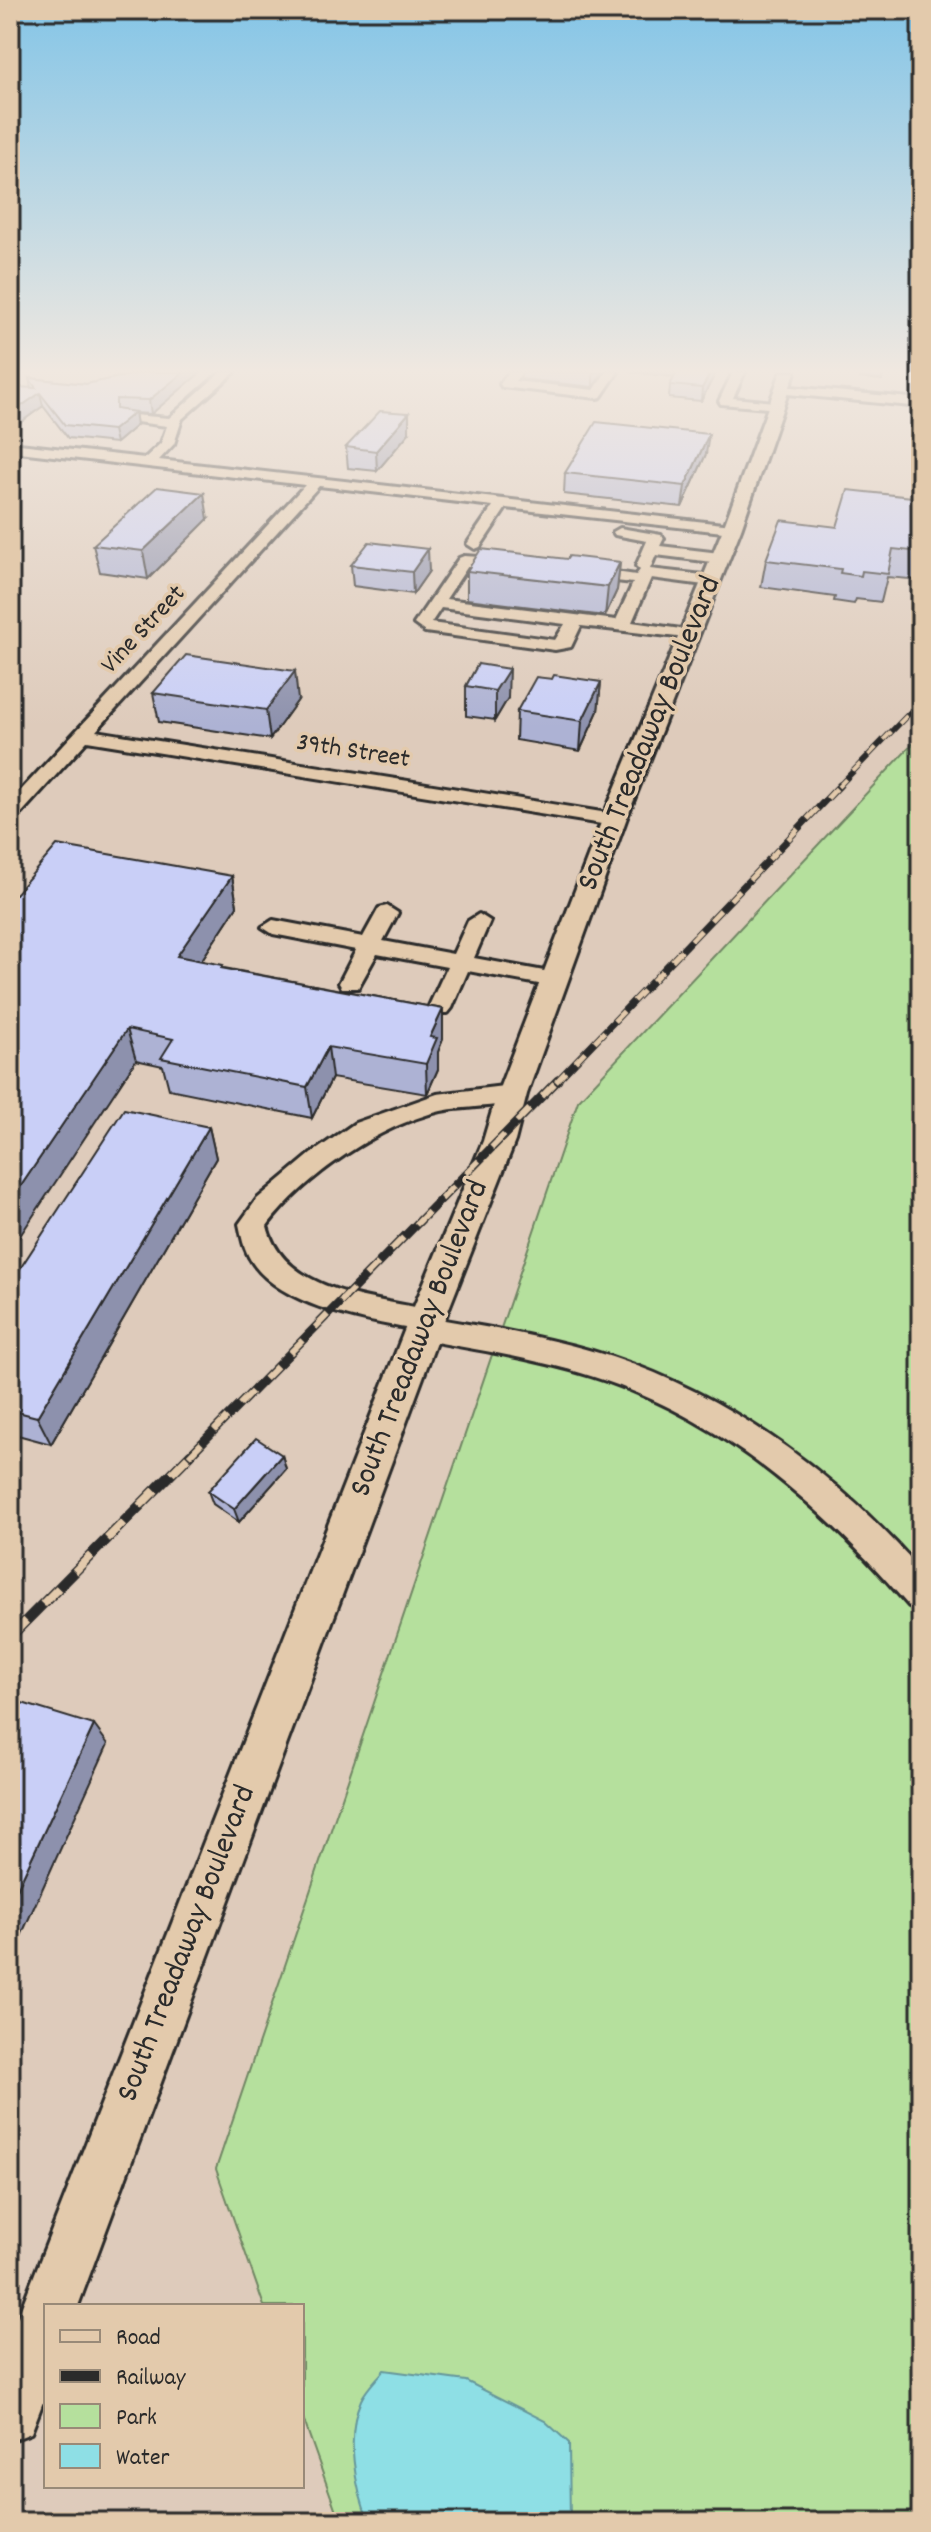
<svg xmlns="http://www.w3.org/2000/svg" width="931" height="2532" viewBox="0 0 931 2532" font-family="Dekko,sans-serif">
  <rect width="100%" height="100%" fill="#decbbb"/>
  <filter id="ink" filterUnits="userSpaceOnUse"><feTurbulence type="fractalNoise" baseFrequency=".0125" numOctaves="2"/><feDisplacementMap in="SourceGraphic" scale="16" xChannelSelector="R" yChannelSelector="G"/><feConvolveMatrix kernelMatrix="1 2 1 2 8 2 1 2 1" color-interpolation-filters="sRGB"/></filter>
  <g filter="url(#ink)">
    <path fill="#b5e09d" stroke="#708664" stroke-width="2" d="M921,735V2522H340L302,2415V2306H264L216,2169L578,1101Z"/>
    <path fill="#8edfe5" stroke="#66979b" stroke-width="2" d="M384,2370L466,2381L545,2421L569,2443L570,2522H369C355,2488 345,2435 361,2400C366,2389 377,2379 384,2370Z"/>
    <g fill="none" stroke-linecap="round" stroke-linejoin="round">
      <defs>
        <path id="minor" d="M221,372H235L182,419L174,444L159,460L732,525L739,529L732,533L506,508L480,547L475,549L467,544L493,506L319,486L96,731L614,814L621,816L624,820L621,824L614,826L87,741L17,818L10,820V802L305,485L10,451V443L145,458L161,443L167,426L121,420V414L169,418Z
          M509,372H522L515,381L594,390L606,372H618L601,397L597,398L502,387L500,384Z
          M733,372H745L733,398L775,402L779,403V409L721,404L719,401Z
          M781,386L921,399V407L777,393L775,390Z
          M620,528L661,535L664,538L660,546L720,553L728,558L720,563L656,555L650,569L712,576L720,581L712,586L651,578L632,622L695,631L697,635L695,639L581,626L571,647L555,650L425,632L414,624L459,558L464,556L512,559L520,564L512,569L468,566L446,599L616,620L633,583L581,577L573,572L581,567L636,575L640,570L636,566L647,541L615,535L613,532ZM441,608L565,624L555,640L431,623Z
          M387,906L398,913L383,941L453,954L468,921L479,914L490,921L474,958L555,973L563,975L566,980L563,985L555,987L468,971L452,1008L448,1013H432L428,1008L447,967L377,954L358,988H342L339,983L356,950L273,934L262,927L273,920L363,937L379,908Z
          M512,1085L521,1088L524,1094L521,1100C495,1108 467,1106 441,1111C379,1125 305,1176 267,1226C283,1291 370,1298 426,1309L436,1313L439,1319C498,1329 556,1339 612,1357C733,1397 837,1475 921,1570V1611L909,1606C827,1511 729,1424 609,1382C549,1361 486,1351 424,1340L414,1336L410,1329C360,1319 265,1304 245,1248C242,1241 241,1232 239,1224L257,1199L312,1153L355,1123L437,1094Z"/>
        <path id="major" d="M781,372H795L741,529L626,820L527,1094L515,1141L444,1321L78,2306H46V2394L31,2433L10,2441V2337L408,1321L483,1141L497,1094L602,820L723,529Z"/>
      </defs>
      <use href="#minor" stroke="#2b2b2b" stroke-width="6"/>
      <use href="#major" stroke="#2b2b2b" stroke-width="6"/>
      <use href="#minor" fill="#e3caac" fill-rule="evenodd"/>
      <use href="#major" fill="#e3caac" fill-rule="evenodd"/>
      <defs>
        <path id="rail-far3" d="M838,787L921,701"/>
        <path id="rail-far2" d="M556,1082L840,785"/>
        <path id="rail-far1" d="M189,1456L558,1080"/>
        <path id="rail" d="M10,1637L191,1454"/>
      </defs>
      <use href="#rail-far3" stroke="#2b2b2b" stroke-width="6"/>
      <use href="#rail-far2" stroke="#2b2b2b" stroke-width="7"/>
      <use href="#rail-far1" stroke="#2b2b2b" stroke-width="9"/>
      <use href="#rail" stroke="#2b2b2b" stroke-width="11"/>
      <use href="#rail-far3" stroke="#e3caac" stroke-width="4" stroke-dasharray="11" stroke-linecap="butt"/>
      <use href="#rail-far2" stroke="#e3caac" stroke-width="5" stroke-dasharray="14" stroke-linecap="butt"/>
      <use href="#rail-far1" stroke="#e3caac" stroke-width="6" stroke-dasharray="18" stroke-linecap="butt"/>
      <use href="#rail" stroke="#e3caac" stroke-width="8" stroke-dasharray="23" stroke-linecap="butt"/>
    </g>
    <path fill="#adb2d4" stroke="#2b2b2b" stroke-width="2" d="M139,372H201L151,414L135,413L137,425L116,443L68,438L43,406L10,430V387L31,388L29,378L86,384L141,373Z
      M521,372H603L593,387L521,379Z
      M630,372H716L701,401L669,398L670,385L675,377Z
      M861,372H883L882,380L860,378Z
      M409,433L377,471L348,468L346,447Z
      M706,454L682,507L564,494L565,473Z
      M208,519L148,579L100,572L93,545Z
      M837,527L921,531V580L887,577L881,602L856,599L854,604L834,601L835,597L761,587L766,560Z
      M567,559L620,562L617,590L605,616L467,599V571Z
      M351,565L429,571L413,594L353,586Z
      M478,664L508,698L495,720L466,716V686Z
      M552,679L601,682L598,711L580,751L516,740L517,711Z
      M153,693L298,700L270,739L159,722Z
      M232,876L237,906L201,961L224,968L443,1009V1039L438,1052V1069L427,1094L332,1078L312,1118L169,1089L163,1066L136,1060L10,900Z
      M209,1127L216,1158L51,1444L10,1433V1284Z
      M282,1455L286,1469L239,1522L213,1504L208,1491Z"/>
    <path fill="#8d91ad" stroke="#2b2b2b" stroke-width="2" d="M184,372H201L151,414L149,400Z
      M595,372H603L593,387V374Z
      M711,372H716L701,401L702,388Z
      M40,393L43,406L10,430V414Z
      M135,412L137,425L116,443L113,430Z
      M409,413V433L377,471L376,451Z
      M709,434L706,454L682,507L685,486Z
      M204,493L208,519L148,579L143,551Z
      M428,549L429,571L413,594L412,572Z
      M620,562L617,590L605,616L608,587Z
      M509,669L508,698L495,720V691Z
      M295,671L298,700L270,739L266,710Z
      M601,682L598,711L580,751L582,721Z
      M232,876L237,906L184,987L177,956Z
      M443,1009V1039L438,1052V1069L427,1094L426,1064L430,1037Z
      M127,1029L136,1060L10,1251V1202Z
      M328,1047L332,1078L312,1118L307,1087Z
      M209,1127L216,1158L51,1444L37,1417Z
      M282,1455L286,1469L239,1522L234,1509Z
      M94,1725L108,1744L16,1947L10,1943V1904Z"/>
    <path fill="#c9cff7" stroke="#2b2b2b" stroke-width="2" d="M144,372H184L149,400L116,399V409L135,412L113,430L65,425L40,393L10,414V387L36,388L29,378L86,384Z
      M677,372H711L702,388L670,385Z
      M380,411L409,413L376,451L346,447Z
      M596,422L709,434L685,486L565,473Z
      M157,487L204,493L143,551L93,545Z
      M848,490L921,498L915,531H921V552L893,549L888,574L862,571L861,576L840,573L841,569L766,560L781,520L837,527Z
      M369,542L428,549L412,572L351,565Z
      M481,549L567,559L569,556L620,562L608,587L467,571Z
      M186,655L295,671L266,710L153,693Z
      M478,664L509,669L495,691L466,686Z
      M554,675L601,682L582,721L517,711L536,677L552,679Z
      M57,845L232,876L177,956L223,965L221,968L443,1009L430,1037L437,1038L426,1064L328,1047L307,1087L161,1058L173,1039L127,1029L10,1202V900Z
      M124,1109L209,1127L37,1417L10,1410V1284Z
      M256,1438L282,1455L234,1509L208,1491Z
      M22,1703L94,1725L10,1904V1717Z"/>
  </g>
  <linearGradient id="sky" x2="0" y2="1"><stop stop-color="#84c5e7"/><stop offset="0.51" stop-color="#f0e8e0"/><stop offset="1" stop-color="#f0e8e0" stop-opacity="0"/></linearGradient>
  <rect width="931" height="727" fill="url(#sky)"/>
  <g text-anchor="middle" dominant-baseline="central" stroke-width="7" stroke-linejoin="round" paint-order="stroke">
    <g font-size="26" fill="#2b2b2b" stroke="#e3caac">
      <text transform="translate(144 630) rotate(-47)">Vine Street</text>
      <text transform="translate(353 752) rotate(9)">39th Street</text>
    </g>
    <g font-size="32" fill="#2b2b2b" stroke="#e3caac">
      <text transform="translate(651 734) rotate(-68)">South Treadaway Boulevard</text>
      <text transform="translate(421 1339) rotate(-69)">South Treadaway Boulevard</text>
      <text transform="translate(188 1944) rotate(-69)">South Treadaway Boulevard</text>
    </g>
  </g>
  <rect width="931" height="2532" fill="none" stroke="#e3caac" stroke-width="40"/>
  <rect x="20" y="20" width="891" height="2492" fill="none" stroke="#2b2b2b" stroke-width="3" filter="url(#ink)"/>
  <rect x="44" y="2304" width="260" height="184" fill="#e3caac" stroke="#998a78" stroke-width="2"/>
  <rect x="60" y="2330" width="40" height="12" fill="#e3caac" stroke="#998a78" stroke-width="2"/>
  <text x="116" y="2344" font-size="24" fill="#2b2b2b">Road</text>
  <rect x="60" y="2370" width="40" height="12" fill="#2b2b2b" stroke="#998a78" stroke-width="2"/>
  <text x="116" y="2384" font-size="24" fill="#2b2b2b">Railway</text>
  <rect x="60" y="2404" width="40" height="24" fill="#b5e09d" stroke="#998a78" stroke-width="2"/>
  <text x="116" y="2424" font-size="24" fill="#2b2b2b">Park</text>
  <rect x="60" y="2444" width="40" height="24" fill="#8edfe5" stroke="#998a78" stroke-width="2"/>
  <text x="116" y="2464" font-size="24" fill="#2b2b2b">Water</text>
</svg>
